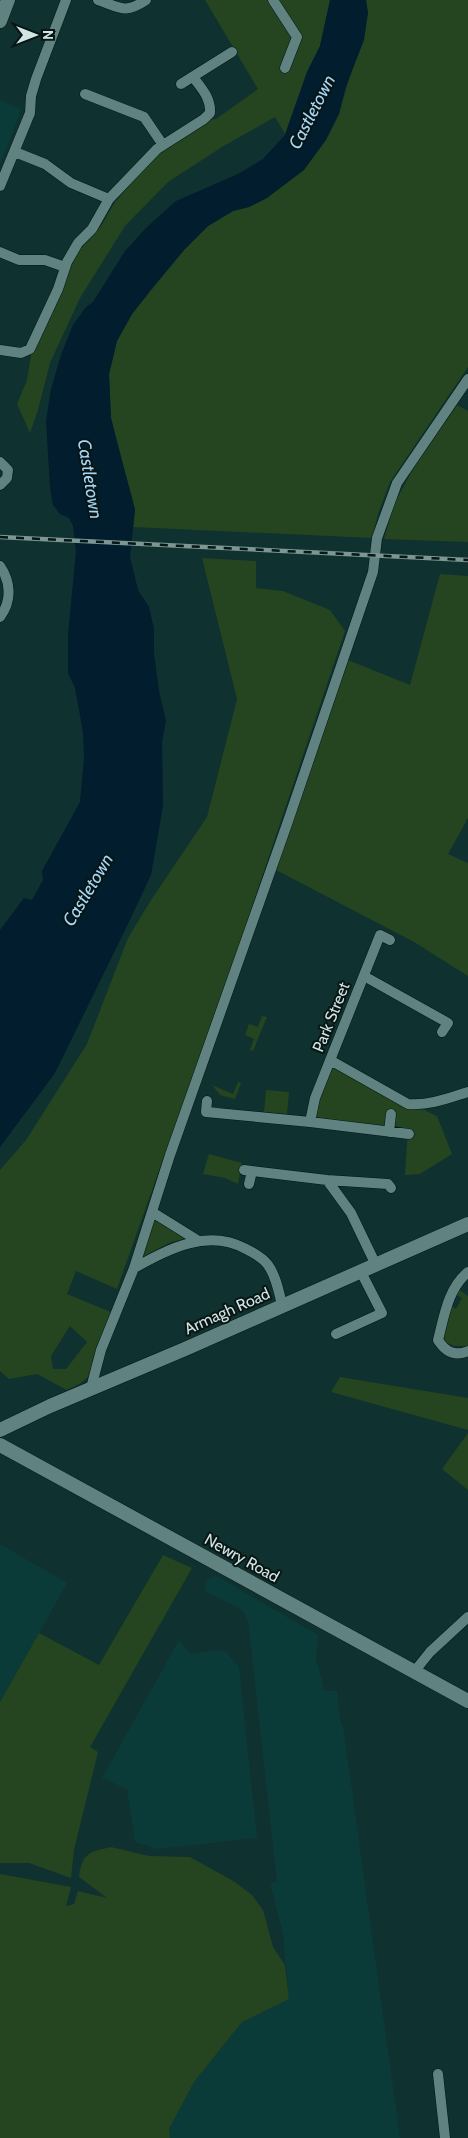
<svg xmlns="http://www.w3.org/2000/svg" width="468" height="2138" viewBox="0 0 468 2138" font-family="Cabin,sans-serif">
  <rect width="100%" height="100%" fill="#0f312f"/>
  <path fill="#0b3b39" d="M0,100L21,110L1,162H0Z
    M0,1544L67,1583L0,1702Z
    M215,1575L318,1635L316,1659L325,1691H337L340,1720L343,1726L400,2138H170L169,2129L194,2082L242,2022L289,1999L283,1933L270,1883L277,1882L248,1620L242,1610L205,1591L207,1581Z
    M179,1640L190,1654L216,1650L226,1652L239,1667L257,1838L157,1849L135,1842L127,1789L102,1778Z"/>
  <path fill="#254520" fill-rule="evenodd" d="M205,0H330L320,46L307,72L285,134L275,117L222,147L168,182L125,226L80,298L50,363L38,410L30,433L17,404L27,380L31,355L78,252L101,226L115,202L154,157L209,120L216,119L258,89Z
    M366,0H468V367L390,482L378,514L372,538L133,527L135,510L131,493L120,458L111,418L109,374L117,341L132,314L184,250L208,226L233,211L249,207L267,198L339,114L368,13Z
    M457,405L468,411V542L384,539L394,504L413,469Z
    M202,558L256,561V588L283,591L330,610L345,631L238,948L117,1289L76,1271L67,1294L111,1312L88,1377L81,1383L67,1390L37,1374L9,1379L0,1371V1170L26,1140L87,1044L128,938L151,900L207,817L237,699ZM70,1326L87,1342L66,1369H53L51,1356Z
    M440,574L468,576V818L448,854L468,863V976L414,942L276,870L348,660L410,685Z
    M262,1016L267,1017L253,1051L250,1050L254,1039L245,1035L249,1024L258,1027Z
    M333,1068L437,1116L452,1154L420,1174L405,1175L408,1129L395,1126L393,1124L383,1125L319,1120L315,1116L314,1111Z
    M238,1082L241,1083L235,1099L220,1095L212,1085L233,1094Z
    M266,1090L289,1092L287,1114L264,1112Z
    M209,1154L242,1163L238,1184L225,1178L203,1174Z
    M158,1219L184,1236V1239L171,1242L142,1257L154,1221Z
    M458,1289L468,1296V1346H454L445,1342L443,1334L451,1306L456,1309L462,1298L455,1294Z
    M340,1377L468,1398V1430L331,1392Z
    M468,1433V1490L442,1469Z
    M163,1555L192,1568L90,1747L98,1752L74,1850L71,1878L29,1863H0V1702L39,1633L99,1665Z
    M111,1847L149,1856L190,1857L235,1882L252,1895L263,1910L273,1947L285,1965L289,1999L242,2022L194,2082L169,2129L170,2138H0V1874L71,1887L66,1906L74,1904L78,1891L107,1898L79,1877C82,1853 89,1852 111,1847Z"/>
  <path fill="#011d2e" d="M330,0H366L368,13L364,40L345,89L339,114L326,140L304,170L267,198L249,207L233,211L208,226L184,250L153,287L132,314L117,341L109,374L111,418L135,510L130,557L138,590L149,607L154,629V653L159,691L166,721L162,742L163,806L151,875L127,926L55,1073L0,1147V930L24,898L32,900L43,880L42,871L80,802L84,758L83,732L75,688L68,673V634L76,552L73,526L69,518L60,514L53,505L50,487L46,421L51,389L61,355L73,325L86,307L93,302L125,251L147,227L176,201L238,174L263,159L285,135L307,72L320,46Z"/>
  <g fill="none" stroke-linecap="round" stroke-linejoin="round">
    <defs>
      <path id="street" d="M98,0C121,8 125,14 146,0
        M273,0L297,37L285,68
        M181,84L232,52
        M85,94L144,117L163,145
        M15,152L45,164L71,183L109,199
        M0,186L30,113L31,96L36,79L66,0
        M0,252L19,260H45L65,267
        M0,350L21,353L30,349L58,289L67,262L78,243L92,229L109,199L157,149L204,119L210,113C211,98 202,89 193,77
        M0,462L8,470L7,478L0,485
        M0,566C11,582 12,601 0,617
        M364,976L448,1023L442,1032
        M330,1060L408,1104C429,1106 449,1098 468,1092
        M207,1101L206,1112L310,1122L315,1098L380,935L390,940
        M310,1122L409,1134
        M389,1132L391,1114
        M244,1170L327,1180L351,1213L376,1265
        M327,1180L388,1184L391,1188
        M249,1184L252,1171
        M152,1212L197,1240
        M134,1268C169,1249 207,1228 246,1249C254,1253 263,1258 268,1265C276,1276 279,1292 282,1305
        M468,1272C448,1288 444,1317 438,1340C445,1351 454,1357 468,1351
        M336,1334L382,1313L361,1272
        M91,1388L101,1350L134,1268L170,1155L286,827L373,572L377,538L397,483L468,379
        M414,1672L430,1652L468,1617
        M438,2074L445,2138"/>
      <path id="secondary" d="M0,21L8,0
        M0,1430L50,1406L185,1349L468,1224
        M0,1445L468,1701"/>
    </defs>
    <use href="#street" stroke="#011816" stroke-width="11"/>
    <use href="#secondary" stroke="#011816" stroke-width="15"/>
    <use href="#street" stroke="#608280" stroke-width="10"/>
    <use href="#secondary" stroke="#608280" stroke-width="14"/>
    <defs>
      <path id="rail" d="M0,537L468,560"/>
    </defs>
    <use href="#rail" stroke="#7c9694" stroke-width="4.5"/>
    <use href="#rail" stroke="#081615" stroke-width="2.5" stroke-dasharray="8" stroke-linecap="butt"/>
  </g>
  <g text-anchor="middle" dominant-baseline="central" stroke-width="4" stroke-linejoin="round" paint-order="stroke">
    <g font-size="16" fill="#d2e5e3" stroke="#081615">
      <text transform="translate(331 1017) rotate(-68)">Park Street</text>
      <text transform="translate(227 1311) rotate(-24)">Armagh Road</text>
      <text transform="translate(242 1558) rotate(29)">Newry Road</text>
    </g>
    <g font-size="18" font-style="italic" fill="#a7d5f6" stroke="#081615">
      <text transform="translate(312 112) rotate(-63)">Castletown</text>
      <text transform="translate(90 479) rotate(81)">Castletown</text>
      <text transform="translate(88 890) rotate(-59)">Castletown</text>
    </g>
  </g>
  <g transform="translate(35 35) rotate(90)" stroke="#081615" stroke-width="4" paint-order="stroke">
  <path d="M0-4L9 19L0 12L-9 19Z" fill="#d2e5e3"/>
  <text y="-8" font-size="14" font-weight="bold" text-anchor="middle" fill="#d2e5e3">N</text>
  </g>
</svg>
